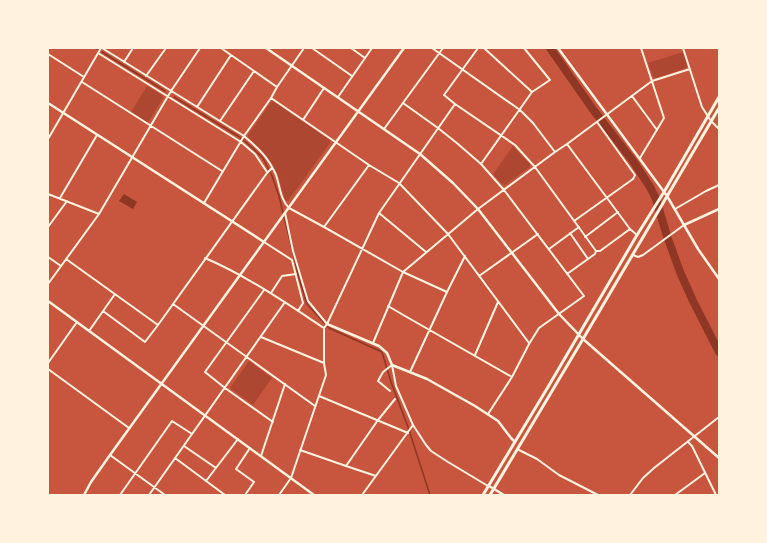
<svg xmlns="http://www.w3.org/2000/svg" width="767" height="543" viewBox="0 0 767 543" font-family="Inter,sans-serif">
  <rect width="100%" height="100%" fill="#c8553d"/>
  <path fill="#ae4732" d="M683,52L687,65L686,68L656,78L653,77L648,63Z
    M147,86L162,95L163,98L149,121L147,122L131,112Z
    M273,101L330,140V143L288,201L285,200L278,175L267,156L248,137V135L271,102Z
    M513,146L530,164V167L505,185L502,184L493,174Z
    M249,361L272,378L253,405L230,388Z"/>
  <path fill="#8f3625" d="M124,194L137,202L133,209L119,201Z"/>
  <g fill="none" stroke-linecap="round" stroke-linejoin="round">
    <path stroke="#8f3625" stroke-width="1.5" d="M96,48L97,49
      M102,52L165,91
      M174,97L238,136L247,143L263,158L272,176L279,196L292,249
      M293,253L299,278L307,304L329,328L382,352L391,382L408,427L430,495"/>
    <path stroke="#8f3625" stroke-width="8" d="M550,48L594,111L633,161L650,187L656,199L667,236L680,272L693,301L719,352"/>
    <path stroke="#fff3e0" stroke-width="2" d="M102,48L244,136C258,148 269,158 276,175C280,186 280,199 289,208L324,227L403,272L447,292
      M221,48L277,87
      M312,48L352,76
      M351,48L365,58
      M432,48L520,110L533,123L555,152
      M478,48L444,95L455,104L515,145L535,167L596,251H600L630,229
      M484,48L532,92
      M683,48L702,107L711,121L719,129
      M98,53L241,142L255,154L267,172
      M48,54L84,77
      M124,62L133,48
      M146,76L166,48
      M82,82L222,171
      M632,96L657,130
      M338,97L372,48
      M271,98L369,165L399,183L448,234L529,343
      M403,103L438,128L458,144L481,164L504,190L584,296L539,328L529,344L512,377L488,414
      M197,107L231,55
      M303,120L324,88
      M220,121L254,71
      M384,129L443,48
      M48,139L101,48
      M567,144L630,229L637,235
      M640,158L664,118L641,48
      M481,164L532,92L550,80L524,48
      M48,194L99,214
      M60,198L97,135
      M204,203L244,136L271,98L277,87L304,48
      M675,209L706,191L719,185
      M285,213L293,251L308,301L327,324
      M379,213L426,252
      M574,221L633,179L635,175L597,122
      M48,227L67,201
      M324,227L369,165
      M570,233L588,259
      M585,237L618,212
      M264,242L292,260L303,303L298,311
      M549,249L579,227
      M633,255L638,257L643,255L684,225
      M48,257L61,266
      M205,258C247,276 286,303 324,328
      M66,259L158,325L267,173L272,168
      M567,274L595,254L596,251
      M479,276L538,234
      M48,284L99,214L171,91L200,48
      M264,290L205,372L225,388L273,422
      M271,293L282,276L296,274
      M173,304L315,406
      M388,306L405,316L512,377
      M103,311L145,342L158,325
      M89,331L115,294
      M261,337L324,363
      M373,343L403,272L478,209L555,152L567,144L652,81L690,69
      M475,355L498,302
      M48,363L77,322
      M48,369L129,428
      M410,372L447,292L465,256
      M390,391L378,381L383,372L392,365L396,386L413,425L426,445L431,451L448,462L488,486
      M319,396L408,433
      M688,442L692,446L716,495
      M184,446L216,468
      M517,449L537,459L559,475L598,495
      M300,450L346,466L378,420L395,399
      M110,455L165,495
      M261,456L285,384
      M175,458L225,495
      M346,466L376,476
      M206,481L238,439
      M120,495L172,421L192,434
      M149,495L285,302
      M245,495L254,482L236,469L250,448
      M279,495L291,478L326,375L324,363V328L327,324L379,213L455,104
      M362,495L413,425
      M630,495L643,478L654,468L719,417
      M675,495L705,473"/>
    <path stroke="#fff3e0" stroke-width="2.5" d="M266,48L420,154L453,183L478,209L559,314L583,339L719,458
      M48,103L264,242
      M684,225L719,209
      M48,301L314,495
      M327,324L379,346L387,353L392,365L427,379L475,406L498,421L511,438L515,442
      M489,486L504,495
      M84,495L91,482L110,455L404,48"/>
    <path stroke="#fff3e0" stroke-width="2.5" d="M558,48L667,196L698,249L719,279"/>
    <path stroke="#fff3e0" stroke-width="3" d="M483,495L548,387L637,235L664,192L719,97
      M490,495L583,339L719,108"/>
  </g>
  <rect width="767" height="543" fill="none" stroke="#fff3e0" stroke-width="98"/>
</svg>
